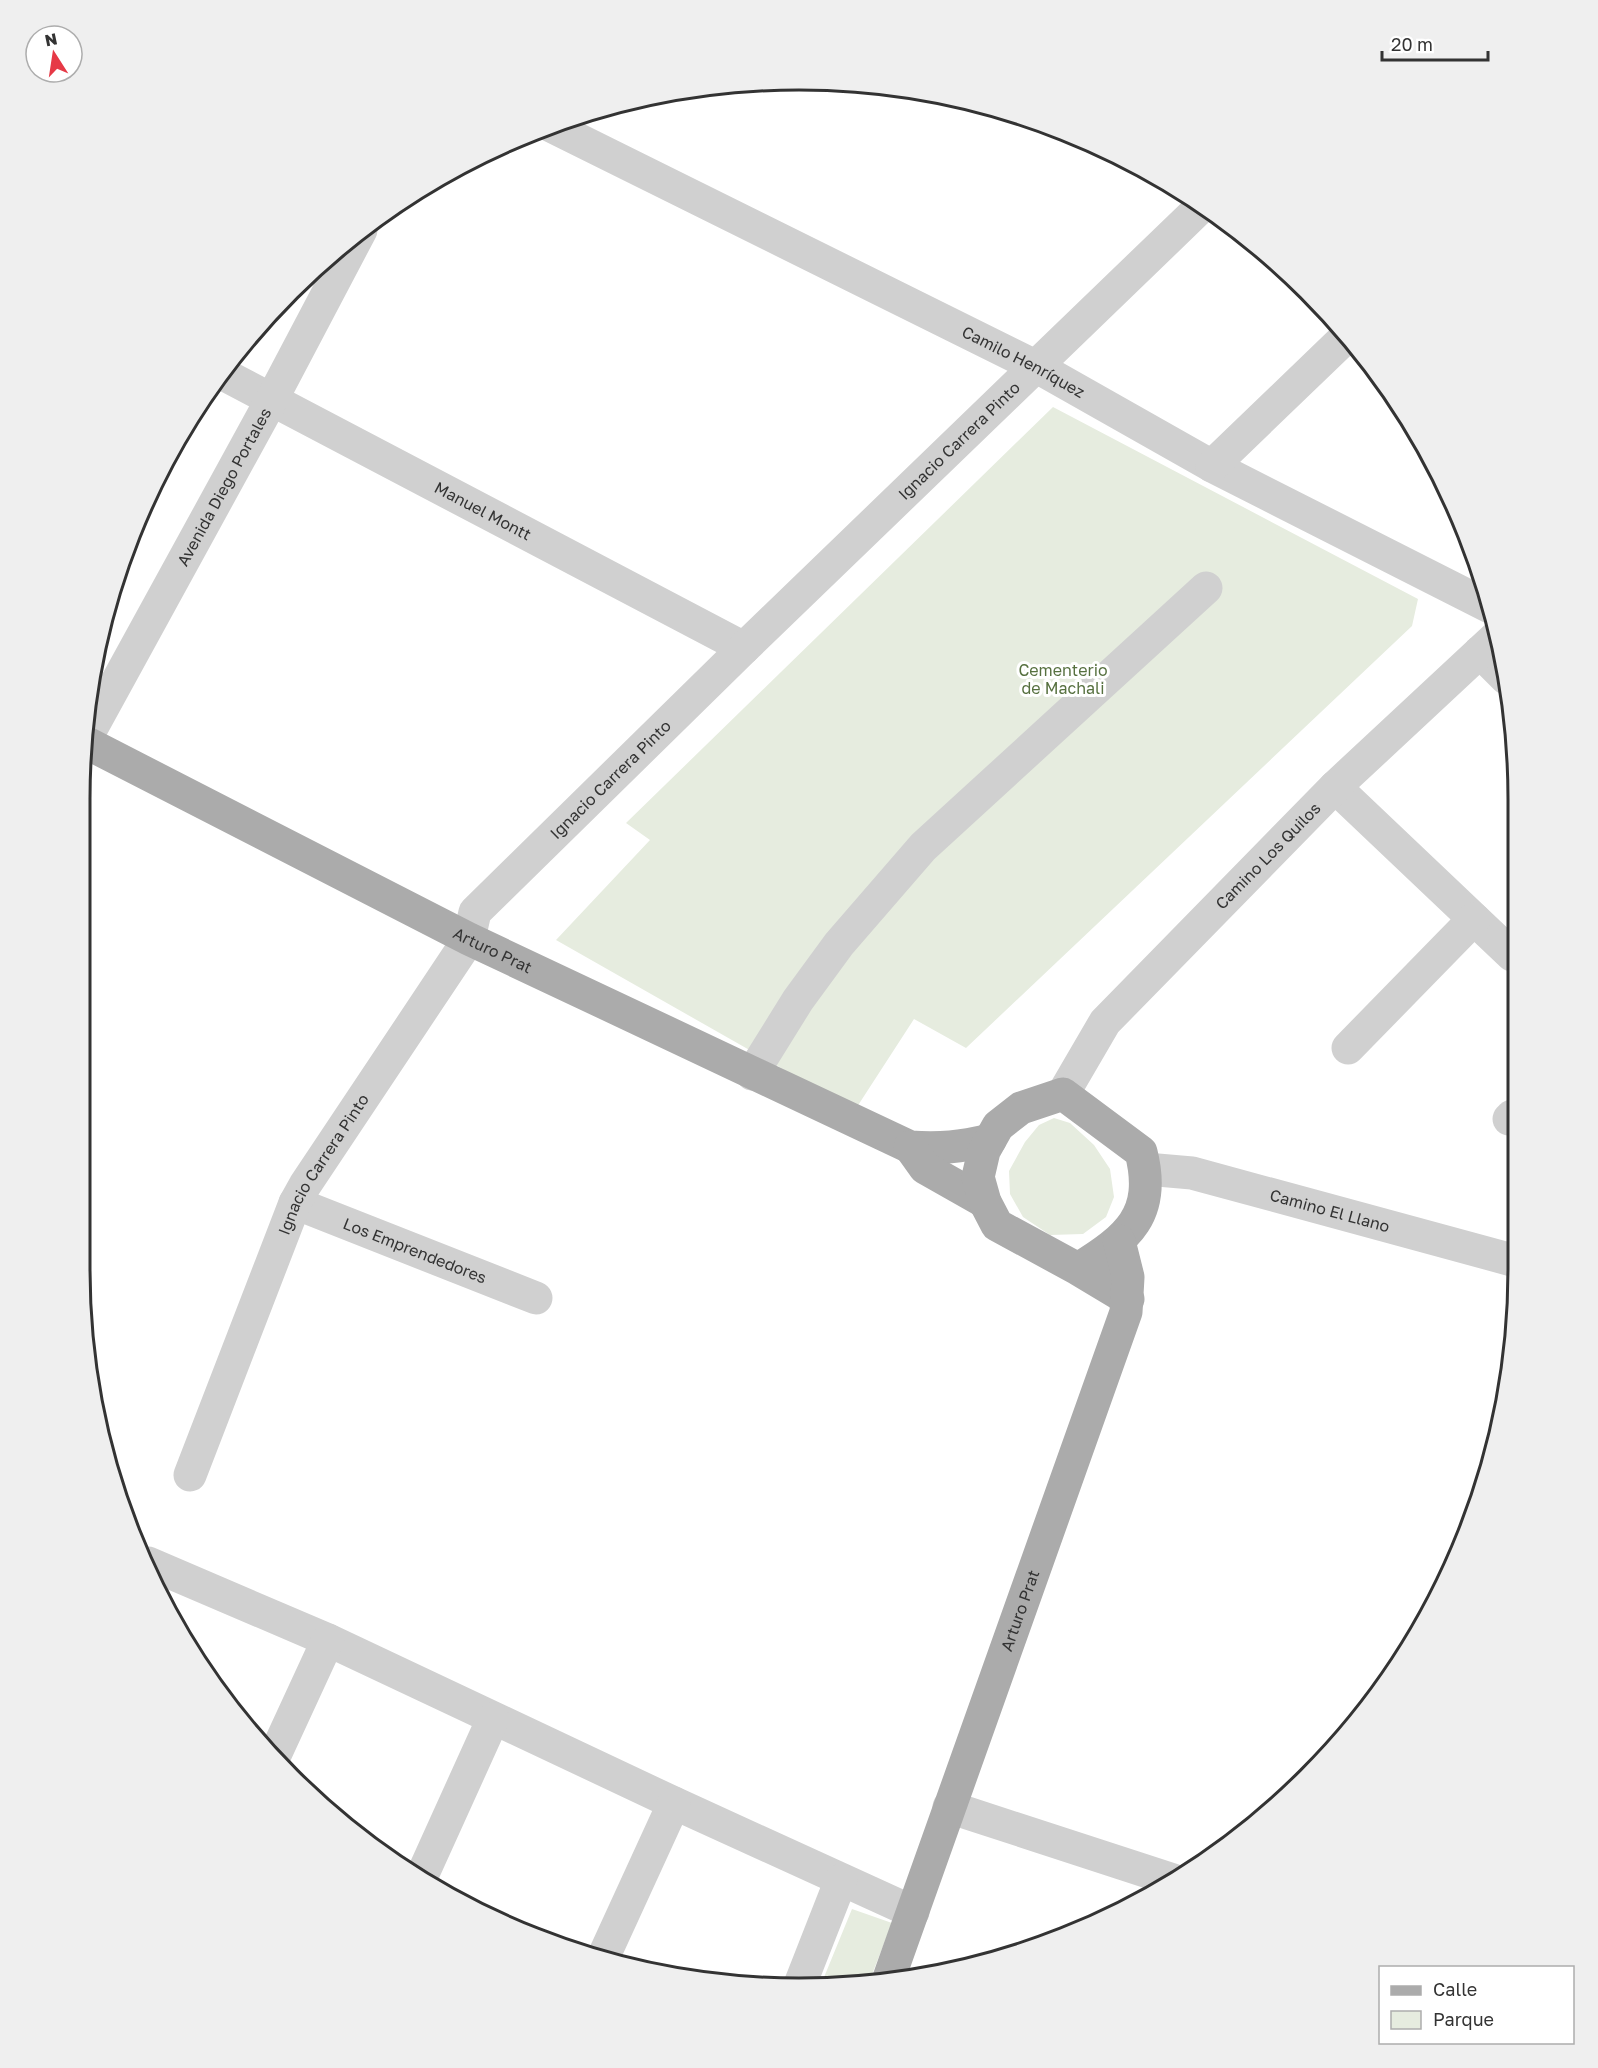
<svg xmlns="http://www.w3.org/2000/svg" width="1598" height="2068" viewBox="0 0 1598 2068" font-family="'Golos Text',sans-serif">
  <rect width="100%" height="100%" fill="#fff"/>
  <path fill="#e6ecdf" d="M1053,407L1418,599L1412,626L966,1048L914,1019L855,1110L556,940L650,840L626,823Z
    M1054,1118L1070,1123L1094,1145L1110,1169L1114,1197L1106,1217L1083,1234L1050,1235L1023,1217L1010,1194L1009,1171L1025,1142L1039,1125Z
    M852,1909L892,1923L869,1982L846,1987H820Z"/>
  <g fill="none" stroke-linecap="round" stroke-linejoin="round">
    <g stroke="#d0d0d0" stroke-width="33">
      <path id="s1" d="M551,126L1037,367L1212,466L1490,607"/>
      <path id="s2" d="M221,373L744,648"/>
      <path d="M1212,466L1346,337"/>
      <path d="M1480,652L1506,678"/>
      <path id="s3" d="M84,742L272,399L361,230"/>
      <path d="M1335,787L1512,955"/>
      <path d="M1348,1048L1474,919"/>
      <path d="M752,1074L798,1000L839,944L923,847L1206,588"/>
      <path id="s4" d="M1063,1094L1105,1022L1335,787L1496,637"/>
      <path d="M1509,1119L1512,1116"/>
      <path id="s5" d="M1146,1169L1192,1173L1512,1260"/>
      <path id="s6" d="M295,1203L536,1298"/>
      <path id="s7" d="M190,1475L295,1203L305,1185L469,939L475,912L744,648L1203,205"/>
      <path d="M148,1563L328,1640L674,1803L913,1912"/>
      <path d="M274,1757L328,1640"/>
      <path d="M949,1807L1173,1880"/>
      <path d="M421,1878L493,1719"/>
      <path d="M602,1960L674,1803"/>
      <path d="M799,1987L841,1880"/>
    </g>
    <g stroke="#ababab" stroke-width="33">
      <path id="s8" d="M83,741L469,939L910,1147C941,1149 960,1147 990,1140"/>
      <path d="M910,1147L925,1168L985,1202"/>
      <path d="M1078,1269C1128,1238 1157,1215 1141,1152L1063,1094L1021,1108L998,1126L984,1151L978,1177L985,1202L997,1225L1078,1269L1128,1299"/>
      <path id="s9" d="M889,1978L1126,1312L1128,1277L1119,1241"/>
    </g>
  </g>
  <g text-anchor="middle" dominant-baseline="central" stroke-width="6" stroke-linejoin="round" paint-order="stroke">
    <g font-size="16" fill="#333" stroke="#fff">
      <text stroke="none"><textPath href="#s1" startOffset="528">Camilo Henríquez</textPath></text>
      <text stroke="none"><textPath href="#s7" startOffset="1311">Ignacio Carrera Pinto</textPath></text>
      <text stroke="none"><textPath href="#s3" startOffset="291">Avenida Diego Portales</textPath></text>
      <text stroke="none"><textPath href="#s2" startOffset="296">Manuel Montt</textPath></text>
      <text stroke="none"><textPath href="#s7" startOffset="825">Ignacio Carrera Pinto</textPath></text>
      <text stroke="none"><textPath href="#s4" startOffset="316">Camino Los Quilos</textPath></text>
      <text stroke="none"><textPath href="#s8" startOffset="460">Arturo Prat</textPath></text>
      <text stroke="none"><textPath href="#s7" startOffset="339">Ignacio Carrera Pinto</textPath></text>
      <text stroke="none"><textPath href="#s5" startOffset="189">Camino El Llano</textPath></text>
      <text stroke="none"><textPath href="#s6" startOffset="129">Los Emprendedores</textPath></text>
      <text stroke="none"><textPath href="#s9" startOffset="390">Arturo Prat</textPath></text>
    </g>
    <g font-size="16" fill="#56703f" stroke="#fff">
      <text x="1063" y="670">Cementerio<tspan x="1063" dy="18">de Machali</tspan></text>
    </g>
  </g>
  <path d="M0 0H1598V2068H0ZM799 90H799A709 709 0 0 1 1508 799V1269A709 709 0 0 1 799 1978H799A709 709 0 0 1 90 1269V799A709 709 0 0 1 799 90Z" fill="#efefef" fill-rule="evenodd"/>
  <path fill="none" stroke="#333" stroke-width="3" d="M799 90H799A709 709 0 0 1 1508 799V1269A709 709 0 0 1 799 1978H799A709 709 0 0 1 90 1269V799A709 709 0 0 1 799 90Z"/>
  <rect x="1379" y="1966" width="195" height="78" fill="#ffffff" stroke="#adadad" stroke-width="1.5"/>
  <rect x="1391" y="1986" width="30" height="9" fill="#ababab" stroke="#adadad" stroke-width="1.5"/>
  <text x="1433" y="1996" font-size="18" fill="#333333">Calle</text>
  <rect x="1391" y="2011" width="30" height="18" fill="#e6ecdf" stroke="#adadad" stroke-width="1.5"/>
  <text x="1433" y="2026" font-size="18" fill="#333333">Parque</text>
  <g transform="translate(54 54) rotate(348)"><circle r="28" fill="#ffffff" stroke="#adadad" stroke-width="1.5"/>
  <path d="M0-4.5L10 22L0 15L-10 22Z" fill="#e63946"/>
  <text y="-9" font-size="16" font-weight="bold" text-anchor="middle" fill="#333333">N</text>
  </g>
  <path d="M1382 51v9h106v-9" fill="none" stroke="#333333" stroke-width="3"/>
  <text x="1391" y="51" font-size="18" fill="#333333" stroke="#ffffff" stroke-width="4.5" paint-order="stroke">20 m</text>
</svg>
